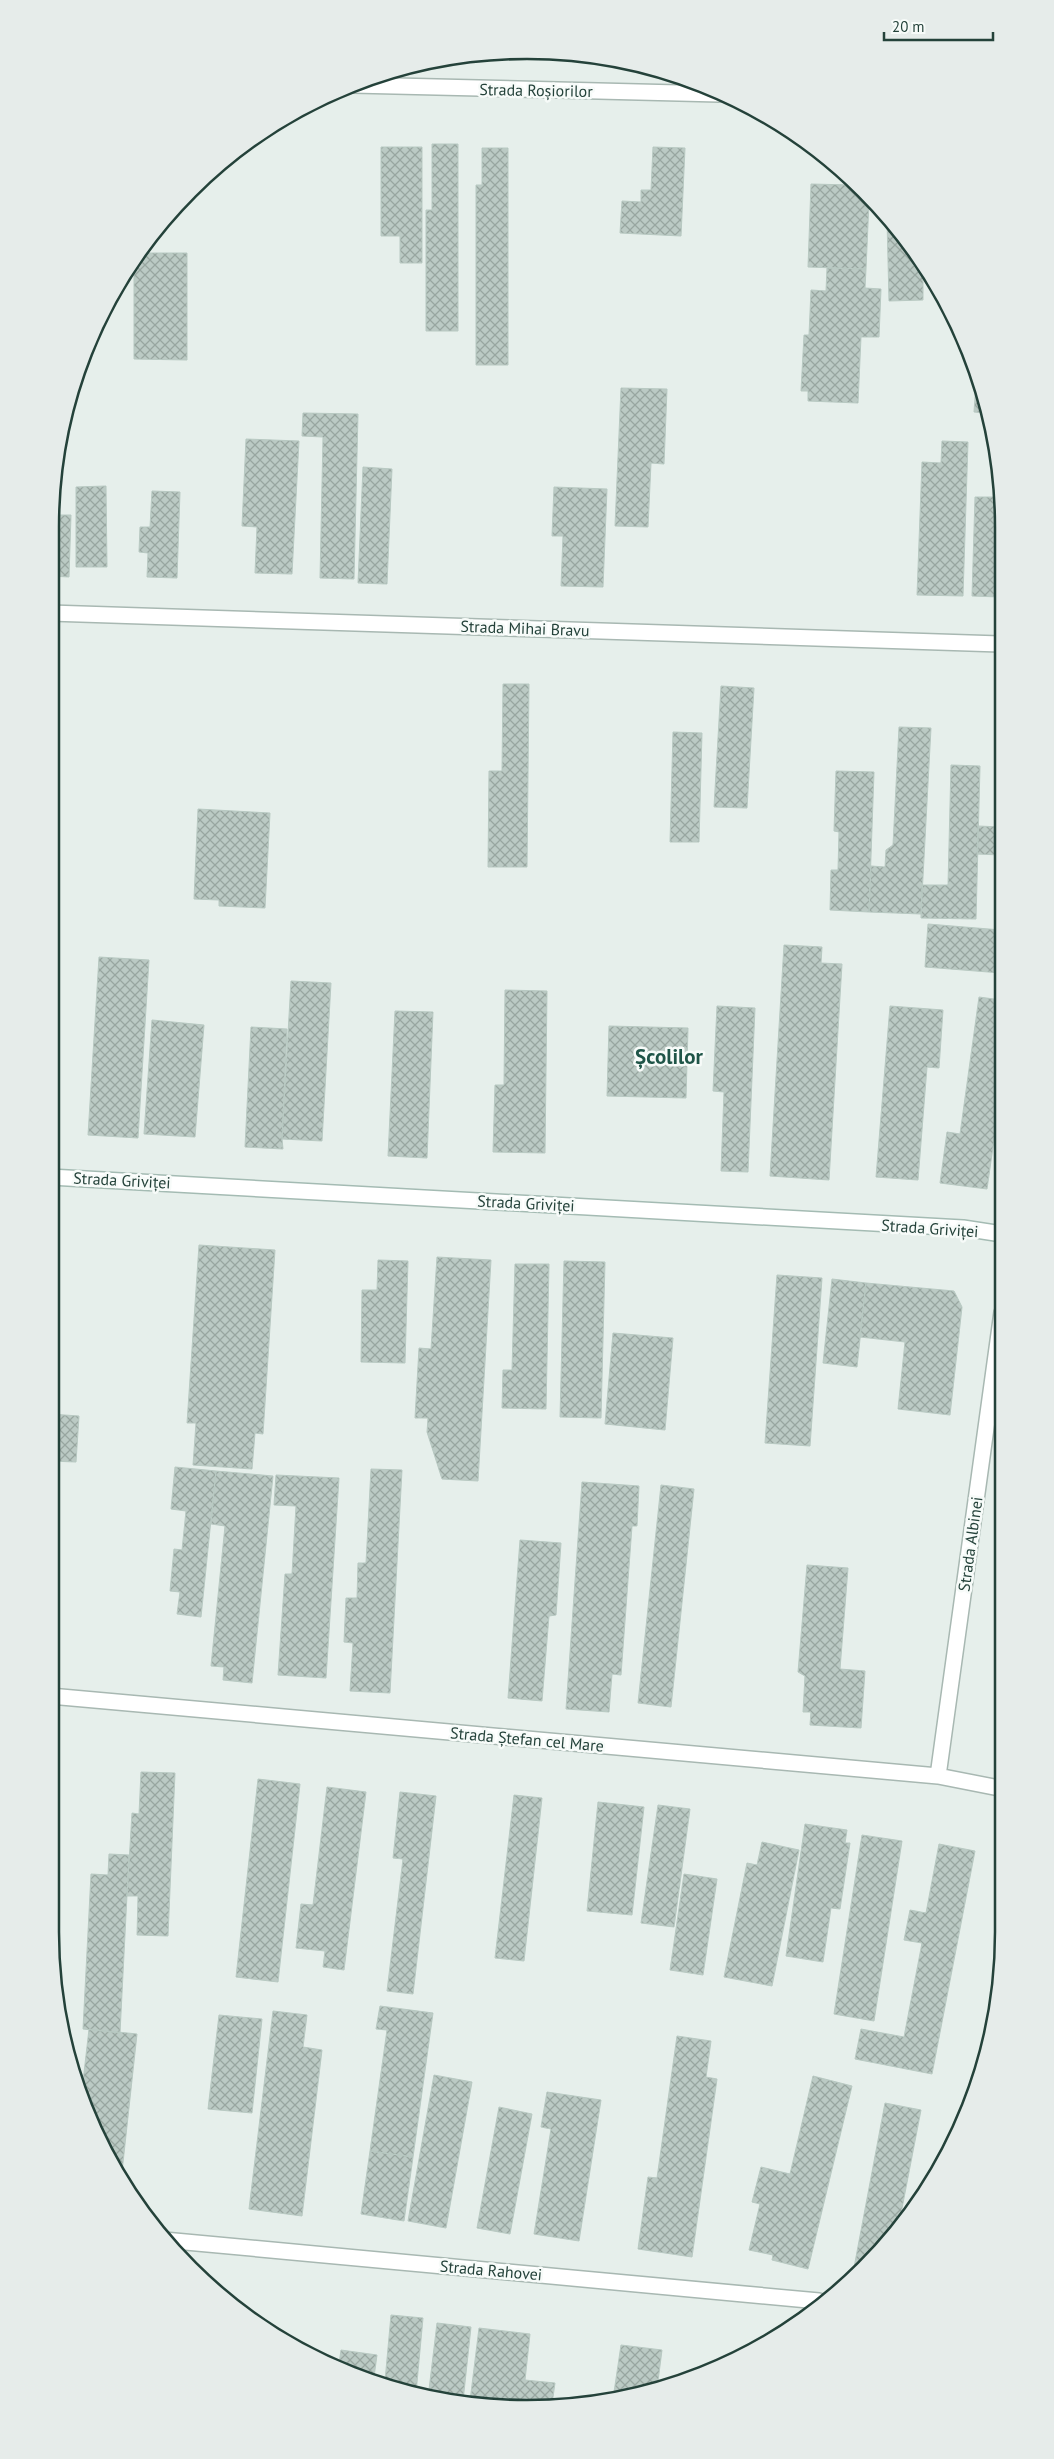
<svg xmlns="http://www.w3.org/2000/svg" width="1054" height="2459" viewBox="0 0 1054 2459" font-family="'PT Sans',sans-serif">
  <defs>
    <pattern id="building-cross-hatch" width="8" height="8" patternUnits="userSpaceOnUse" patternTransform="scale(1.25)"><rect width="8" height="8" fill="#bbcac4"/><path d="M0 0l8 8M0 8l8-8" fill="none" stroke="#98a6a0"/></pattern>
  </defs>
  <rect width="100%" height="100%" fill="#e6efeb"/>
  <path fill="url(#building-cross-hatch)" stroke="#b8c9c2" d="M432,144H458V331H426V210H432Z
    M381,147H422V263H400V236H381Z
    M653,147L685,148L681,236L620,233L622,201L641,202V190H651Z
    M482,148H508V365H476V185H482Z
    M811,184L851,185L869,202L866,269L808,267Z
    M887,220L905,236L923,267V300L889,301Z
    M140,253H187V360L134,359V260Z
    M827,268L866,269L865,288L881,289L879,337H861L858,403L808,401V391H801L804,335H809L811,290L826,291Z
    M976,384H978L986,413L974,412Z
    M621,388L667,389L664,464L651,463L648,527L615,526Z
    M303,413L358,414L354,579L320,578L323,437L302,436Z
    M246,439L299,441L292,574L255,573L257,527L242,526Z
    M942,441L968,442L963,596L917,595L922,462L941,463Z
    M363,467L392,469L387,584L358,583Z
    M106,486L107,567H76V487Z
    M554,487L607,489L603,587L561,586L563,536H552Z
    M152,491L180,492L177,578L147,577L148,553L139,552L140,527H150Z
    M975,497H1000V597L972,596Z
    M52,515H71L69,577L50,576Z
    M503,684H529L527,867H488L489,771H502Z
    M721,686L754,688L747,808L714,807Z
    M899,727L931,728L921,914L869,912L871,866L885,867L886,850L893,845Z
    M673,732L702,733L699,842H670Z
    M951,765L980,766L976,919L921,918L922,885H948Z
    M836,771L874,772L869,912L830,910L831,870H838L839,832L834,831Z
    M999,778H1001V827H997Z
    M198,809L270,813L265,908L219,906V900L194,899Z
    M978,826L1001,827V855L977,854Z
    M928,924L1001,930V973L925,967Z
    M784,945L822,947L821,963L842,964L829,1180L770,1176Z
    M99,957L149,960L138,1138L88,1135Z
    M291,981L331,983L322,1141L282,1139Z
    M505,990L547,991L545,1153L493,1152L495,1085H504Z
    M979,997L1001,1000L1002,1084L987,1189L940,1183L947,1132L960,1134Z
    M717,1006L755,1008L748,1172L721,1171L724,1092L713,1091Z
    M890,1006L943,1010L939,1068L927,1067L918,1180L876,1177Z
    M395,1011L433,1012L427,1158L388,1156Z
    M152,1020L204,1025L195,1137L144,1134Z
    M609,1026L688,1028L686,1098L607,1096Z
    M251,1027L287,1029L282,1139L283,1149L245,1147Z
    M199,1245L275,1250L263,1434L255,1433L252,1469L193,1465L196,1423H187Z
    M437,1257L491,1260L478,1481L442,1479L427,1432L428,1418H415L419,1348L431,1349Z
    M378,1260L408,1261L405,1363L361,1362L362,1290H377Z
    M564,1261L605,1262L601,1418L560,1417Z
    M515,1264H549L546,1409L502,1408L503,1370H512Z
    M777,1275L822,1278L810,1446L765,1443Z
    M832,1279L866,1283L857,1367L823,1363Z
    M866,1283L954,1291L962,1307L950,1415L898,1409L905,1342L860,1337Z
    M50,1312H59L57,1388L50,1387Z
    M613,1333L673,1338L665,1430L605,1424Z
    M50,1414L79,1416L76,1462L50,1461Z
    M175,1467L216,1471L201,1617L177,1614L180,1592L170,1591L174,1549L182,1550L186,1511L171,1509Z
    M371,1469L402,1470L390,1693L350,1691L353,1643L344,1642L346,1598H357L358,1563H366Z
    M216,1471L273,1476L252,1683L223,1680L224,1667L211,1666L225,1526L211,1524Z
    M276,1475L339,1478L326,1678L278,1675L285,1574H292L296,1506L274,1505Z
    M582,1482L639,1486L637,1526H632L621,1675L612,1674L609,1712L566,1709Z
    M661,1485L694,1489L671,1707L638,1703Z
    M520,1540L561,1543L556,1615L549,1616L542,1701L508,1698Z
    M807,1565L848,1568L840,1669L865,1671L861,1728L810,1725L811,1712H803L805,1676L798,1672Z
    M141,1772L175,1773L168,1936L137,1935L138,1896H127L132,1813L139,1814Z
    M258,1779L300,1784L278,1982L236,1977Z
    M327,1787L366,1792L344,1970L323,1967L325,1951L296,1948L301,1904L313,1905Z
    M400,1792L436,1796L413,1994L387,1991L403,1859L393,1858Z
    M514,1795L542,1798L524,1961L495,1958Z
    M598,1802L644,1807L632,1915L587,1911Z
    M658,1805L690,1809L674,1927L641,1923Z
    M805,1824L847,1830L845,1843H850L840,1909L831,1908L823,1962L786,1956Z
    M862,1835L902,1841L874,2021L834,2014Z
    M762,1842L799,1850L772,1986L724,1977L747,1863L757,1865Z
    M939,1844L975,1851L932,2074L855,2059L861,2029L904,2037L922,1943L904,1940L910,1910L926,1913Z
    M109,1854L129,1855L120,2033L83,2029L91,1874L108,1875Z
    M684,1874L717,1879L703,1975L670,1970Z
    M380,2006L433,2013L413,2157L370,2151L387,2030L376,2029Z
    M273,2011L307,2015L303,2047L322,2050L302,2216L249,2209Z
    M219,2015L262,2019L252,2113L208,2109Z
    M89,2029L137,2034L121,2181L114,2170L81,2099Z
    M677,2036L711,2041L706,2077L717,2079L692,2257L638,2249L648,2177L657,2178Z
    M434,2075L472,2082L446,2228L408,2221Z
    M813,2076L852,2086L808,2269L772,2260L773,2255L749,2250L760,2204L752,2202L761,2167L790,2174Z
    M547,2092L601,2100L579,2241L534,2234L551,2129L541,2127Z
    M885,2103L921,2110L898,2229L886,2246L853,2273Z
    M499,2107L532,2114L510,2234L477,2228Z
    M370,2151L413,2157L404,2221L361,2214Z
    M391,2315L423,2318L416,2393L385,2381Z
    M437,2323L471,2327L463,2401L434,2400L428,2398Z
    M479,2328L530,2334L525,2380L555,2383L552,2404L470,2401Z
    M621,2345L662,2350L657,2389L613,2399Z
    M341,2350L377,2355L374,2377L339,2364Z"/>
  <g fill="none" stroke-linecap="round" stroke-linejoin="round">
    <defs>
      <path id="street" d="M353,85L719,94
        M50,613L1000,644
        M50,1696L938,1776L1004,1789
        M938,1776L1002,1312
        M164,2240L819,2301"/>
      <path id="secondary" d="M50,1177L963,1228L1002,1234"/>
    </defs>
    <use href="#street" stroke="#a8b8b2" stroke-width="18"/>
    <use href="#secondary" stroke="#a4bbb3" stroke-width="18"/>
    <use href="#street" stroke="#fff" stroke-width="15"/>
    <use href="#secondary" stroke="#fff" stroke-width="15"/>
  </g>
  <g text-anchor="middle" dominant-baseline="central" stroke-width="5" stroke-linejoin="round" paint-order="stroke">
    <g font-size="16" fill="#24423a" stroke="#f7fbf9">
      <text transform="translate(536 90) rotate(1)">Strada Roșiorilor</text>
      <text transform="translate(525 628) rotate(2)">Strada Mihai Bravu</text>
      <text transform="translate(122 1180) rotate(3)">Strada Griviței</text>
      <text transform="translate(526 1203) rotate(3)">Strada Griviței</text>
      <text transform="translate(930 1228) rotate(4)">Strada Griviței</text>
      <text transform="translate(970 1544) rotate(-82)">Strada Albinei</text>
      <text transform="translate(527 1739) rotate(5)">Strada Ștefan cel Mare</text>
      <text transform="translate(491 2270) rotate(5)">Strada Rahovei</text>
    </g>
    <g font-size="21" font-weight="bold" fill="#1f5548" stroke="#f7fbf9">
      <text x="669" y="1056">Școlilor</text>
    </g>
  </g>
  <path d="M0 0H1054V2459H0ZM527 59H527A468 468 0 0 1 995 527V1932A468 468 0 0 1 527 2400H527A468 468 0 0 1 59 1932V527A468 468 0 0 1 527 59Z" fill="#e6ecea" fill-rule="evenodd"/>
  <path fill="none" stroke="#24423a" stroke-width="2.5" d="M527 59H527A468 468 0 0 1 995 527V1932A468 468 0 0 1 527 2400H527A468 468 0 0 1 59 1932V527A468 468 0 0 1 527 59Z"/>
  <path d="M884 32v8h109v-8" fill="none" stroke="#24423a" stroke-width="2.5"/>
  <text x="892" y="32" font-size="15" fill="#24423a" stroke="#f7fbf9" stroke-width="4" paint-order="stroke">20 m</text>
</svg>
